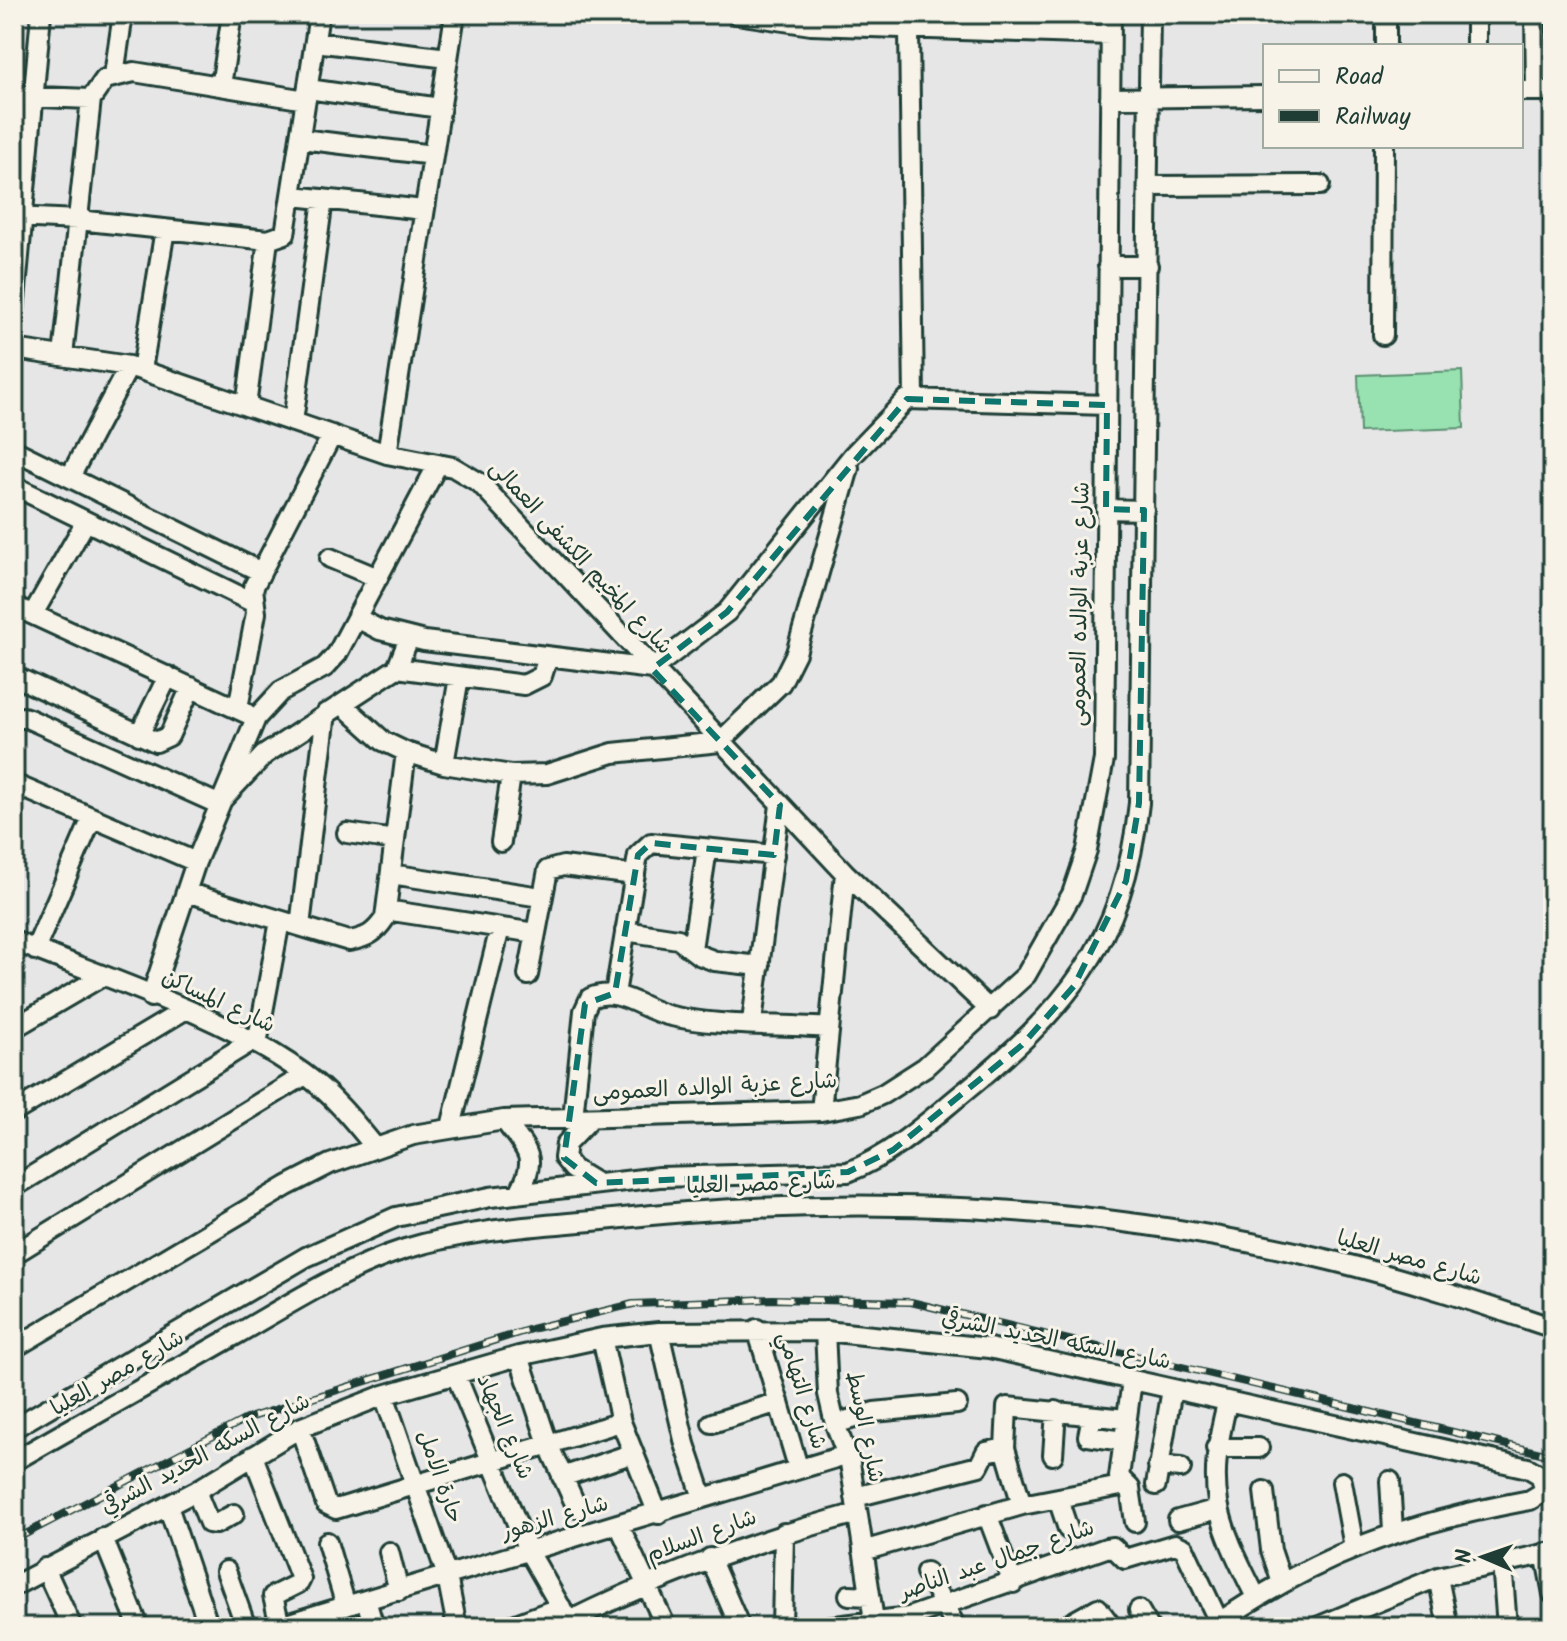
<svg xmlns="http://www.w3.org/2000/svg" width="1567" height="1641" viewBox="0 0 1567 1641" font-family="Kalam,'Playpen Sans Arabic',sans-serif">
  <rect width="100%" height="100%" fill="#e6e6e7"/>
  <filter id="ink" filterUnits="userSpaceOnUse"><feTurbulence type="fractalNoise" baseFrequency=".0125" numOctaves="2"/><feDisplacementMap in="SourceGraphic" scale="16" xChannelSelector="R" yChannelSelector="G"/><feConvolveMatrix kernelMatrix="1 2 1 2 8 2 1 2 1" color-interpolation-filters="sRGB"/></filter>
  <g filter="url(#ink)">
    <path fill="#98e2b1" stroke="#5c9072" stroke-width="2" d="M1462,371L1464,428L1360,432L1358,375Z
      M1542,371H1553V428H1543Z"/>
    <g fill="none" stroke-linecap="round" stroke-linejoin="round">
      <defs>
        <path id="minor" d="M736,14L811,25L1110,35
          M1535,14L1536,91
          M909,31L914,398
          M315,42L448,58
          M1386,46V14
          M1476,46V14
          M114,75L123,14
          M221,86L232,14
          M308,89L440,108
          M1521,91H1553
          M14,96L91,99
          M1110,98L1265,96
          M301,139L433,155
          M1149,186L1320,185
          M293,196L424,210
          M14,217L78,220L268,240L285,234L319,14
          M1108,266H1148
          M14,311L41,14
          M1383,335L1384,146
          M14,349L129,366L387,454L453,467L480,483L845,873L990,1010
          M63,356L91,99L105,79L134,72L306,100
          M142,370L165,229
          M246,406L268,240
          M293,422L323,199
          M14,450L261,572
          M387,454L455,14
          M70,477L129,366
          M14,486L254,603
          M1106,509L1144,510
          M330,558L378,578
          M14,606L246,713
          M33,614L86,521
          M357,618L380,630L424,641L652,669L727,612L853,455L907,399L1107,405
          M397,668L524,685L542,676L548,657
          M14,676L156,742L169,736L191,687
          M342,704L383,741L406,752L444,764L511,775L547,774L613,753L720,742L781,683L796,653L849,468
          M238,708L256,613L253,588L332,435
          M14,720L23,717L29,719L218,804L264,755L397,668L409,638
          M139,735L168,676
          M444,764L459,677
          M14,784L196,862
          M347,833L395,840
          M501,842L511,775
          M391,874L541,897
          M186,892L349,941C367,938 375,933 385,918L406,752
          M386,910L535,933
          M300,926L326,713
          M625,931L678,939L699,955L715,961L760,966
          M14,941C106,978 223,1015 303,1073C331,1093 353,1120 375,1147
          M692,949L707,849
          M35,950L92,818
          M528,975L548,870L563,866L635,875
          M615,994L638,855L651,843L774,855
          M151,997L196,862L256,718L281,691L325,667L337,654L438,464
          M752,1022L780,805
          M14,1028L101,977
          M257,1044L280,921
          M821,1111L845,873
          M14,1112L183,1011
          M573,1118L584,1011L590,998C619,986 640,1008 667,1015C715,1027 778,1024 829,1028
          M591,1118L566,1144L564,1158L573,1169L596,1183
          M504,1120C527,1151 539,1156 519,1193
          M451,1127L500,928
          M14,1187L252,1041
          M14,1254L305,1075
          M757,1329L798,1467
          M825,1331L828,1394L835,1424L850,1463L875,1627
          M659,1332L685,1444L703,1498
          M602,1338L621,1422L658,1514
          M14,1348L287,1186L330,1164L413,1135L504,1120L821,1111L860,1104L883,1094L925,1067L1026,975L1072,894L1087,850L1104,759L1111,14
          M519,1356L548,1444L577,1508
          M456,1375L528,1550L572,1627
          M1132,1380L1119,1477L1130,1488L1135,1522
          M384,1395L447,1576L457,1627
          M1227,1403C1205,1492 1216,1518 1256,1597
          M1092,1416L1088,1436L1123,1441
          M712,1423L779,1402
          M835,1424L874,1412L957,1404
          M14,1428L306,1257L396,1217L490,1197L659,1177L848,1172C891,1155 923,1126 958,1097C1065,1010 1124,945 1139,803L1150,14
          M300,1428L326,1504L336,1509L621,1422
          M1216,1448H1259
          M1053,1455L1056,1411
          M253,1456L301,1579L299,1583L273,1596L280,1626
          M14,1461C89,1418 164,1375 239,1333C293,1302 346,1268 405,1249C472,1228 544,1226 613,1219C851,1193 1095,1203 1329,1260C1405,1278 1479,1303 1553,1328
          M1158,1466L1181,1468
          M562,1477L631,1454
          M1390,1481L1393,1531
          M1342,1482L1354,1547
          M1156,1485L1172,1389
          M196,1491L209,1523L216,1524L234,1514
          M1264,1491L1271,1550L1282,1583
          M855,1497L979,1466L986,1452L1005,1448
          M1058,1499L1068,1529
          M1022,1505L1005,1448L1007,1407L1126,1419
          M168,1506L209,1627
          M987,1514L1013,1583
          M1178,1520L1218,1509
          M619,1525L666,1627
          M103,1538L139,1627
          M327,1542L346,1606
          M863,1551L1022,1505L1126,1485
          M389,1552L399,1591
          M1545,1553L1553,1594
          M710,1558L740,1627
          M1502,1562L1507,1627
          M45,1568L72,1627
          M226,1571L246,1627
          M926,1572L956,1627
          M1438,1577L1448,1627
          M14,1586L196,1491L300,1428L384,1395L519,1356L602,1338L659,1332L825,1331L989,1348L1528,1468L1540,1475L1545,1491
          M849,1595L870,1596
          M366,1600L374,1627
          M1139,1610L1149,1627
          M569,1621C662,1575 757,1540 857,1513
          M276,1627L846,1455
          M508,1627L561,1607
          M782,1627L784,1533
          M827,1627L909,1617L1106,1548L1113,1547L1125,1559L1175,1544L1184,1548L1219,1622
          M1064,1627L1098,1608L1112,1627
          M1212,1627C1318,1554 1405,1523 1530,1500L1545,1491
          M1317,1627L1438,1577L1553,1552"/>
      </defs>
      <use href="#minor" stroke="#1f3d34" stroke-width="24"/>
      <use href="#minor" stroke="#f7f3e8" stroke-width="18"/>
      <defs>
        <path id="rail" d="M14,1540L246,1419L531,1329L633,1304L772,1299L911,1302L1553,1456"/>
      </defs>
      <use href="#rail" stroke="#1f3d34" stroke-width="8"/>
      <use href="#rail" stroke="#f7f3e8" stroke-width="5" stroke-dasharray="15" stroke-linecap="butt"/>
    </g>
  </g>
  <path fill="none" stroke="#0f766e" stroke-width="6" stroke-dasharray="16 10" stroke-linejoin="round" d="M907,399L1107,405L1106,509L1144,510L1139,803L1126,881L1074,986L1022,1045L893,1150L848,1172L596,1183L564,1158L585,1004L615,993L638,855L651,843L774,855L780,805L652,669L727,612Z"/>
  <g text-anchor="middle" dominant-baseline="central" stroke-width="6" stroke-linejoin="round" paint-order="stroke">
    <g font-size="22" fill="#1f3d34" stroke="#f7f3e8">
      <text transform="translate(580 558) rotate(47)">شارع المخيم الكشفى العمالى</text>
      <text transform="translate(1081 604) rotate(-89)">شارع عزبة الوالده العمومى</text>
      <text transform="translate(218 1002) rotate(25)">شارع المساكن</text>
      <text transform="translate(715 1088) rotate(-3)">شارع عزبة الوالده العمومى</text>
      <text transform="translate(761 1185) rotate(-2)">شارع مصر العليا</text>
      <text transform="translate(1409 1259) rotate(16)">شارع مصر العليا</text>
      <text transform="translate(1056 1341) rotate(11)">شارع السكه الحديد الشرقي</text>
      <text transform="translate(118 1374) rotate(-30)">شارع مصر العليا</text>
      <text transform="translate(801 1391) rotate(73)">شارع التهامي</text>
      <text transform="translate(504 1427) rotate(67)">شارع الجهاد</text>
      <text transform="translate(864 1427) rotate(78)">شارع الوسط</text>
      <text transform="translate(206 1455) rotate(-28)">شارع السكه الحديد الشرقي</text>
      <text transform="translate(439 1477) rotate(71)">حارة الامل</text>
      <text transform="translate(555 1519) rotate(-16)">شارع الزهور</text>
      <text transform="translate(702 1537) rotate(-20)">شارع السلام</text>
      <text transform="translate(997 1561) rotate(-19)">شارع جمال عبد الناصر</text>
    </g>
  </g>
  <rect width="1567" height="1641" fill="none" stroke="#f7f3e8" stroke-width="48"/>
  <rect x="24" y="24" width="1519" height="1593" fill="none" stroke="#1f3d34" stroke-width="3" filter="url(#ink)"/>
  <rect x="1263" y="44" width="260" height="104" fill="#f7f3e8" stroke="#a1aaa0" stroke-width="2"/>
  <rect x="1279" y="70" width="40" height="12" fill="#f7f3e8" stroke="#a1aaa0" stroke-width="2"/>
  <text x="1335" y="84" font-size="24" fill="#1f3d34">Road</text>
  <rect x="1279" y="110" width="40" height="12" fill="#1f3d34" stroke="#a1aaa0" stroke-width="2"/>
  <text x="1335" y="124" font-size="24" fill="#1f3d34">Railway</text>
  <g transform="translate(1483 1557) rotate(272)" stroke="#f7f3e8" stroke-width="6" paint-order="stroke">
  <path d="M0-6L14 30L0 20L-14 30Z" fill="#1f3d34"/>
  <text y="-12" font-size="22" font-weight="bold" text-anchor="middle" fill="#1f3d34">N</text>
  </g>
</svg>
